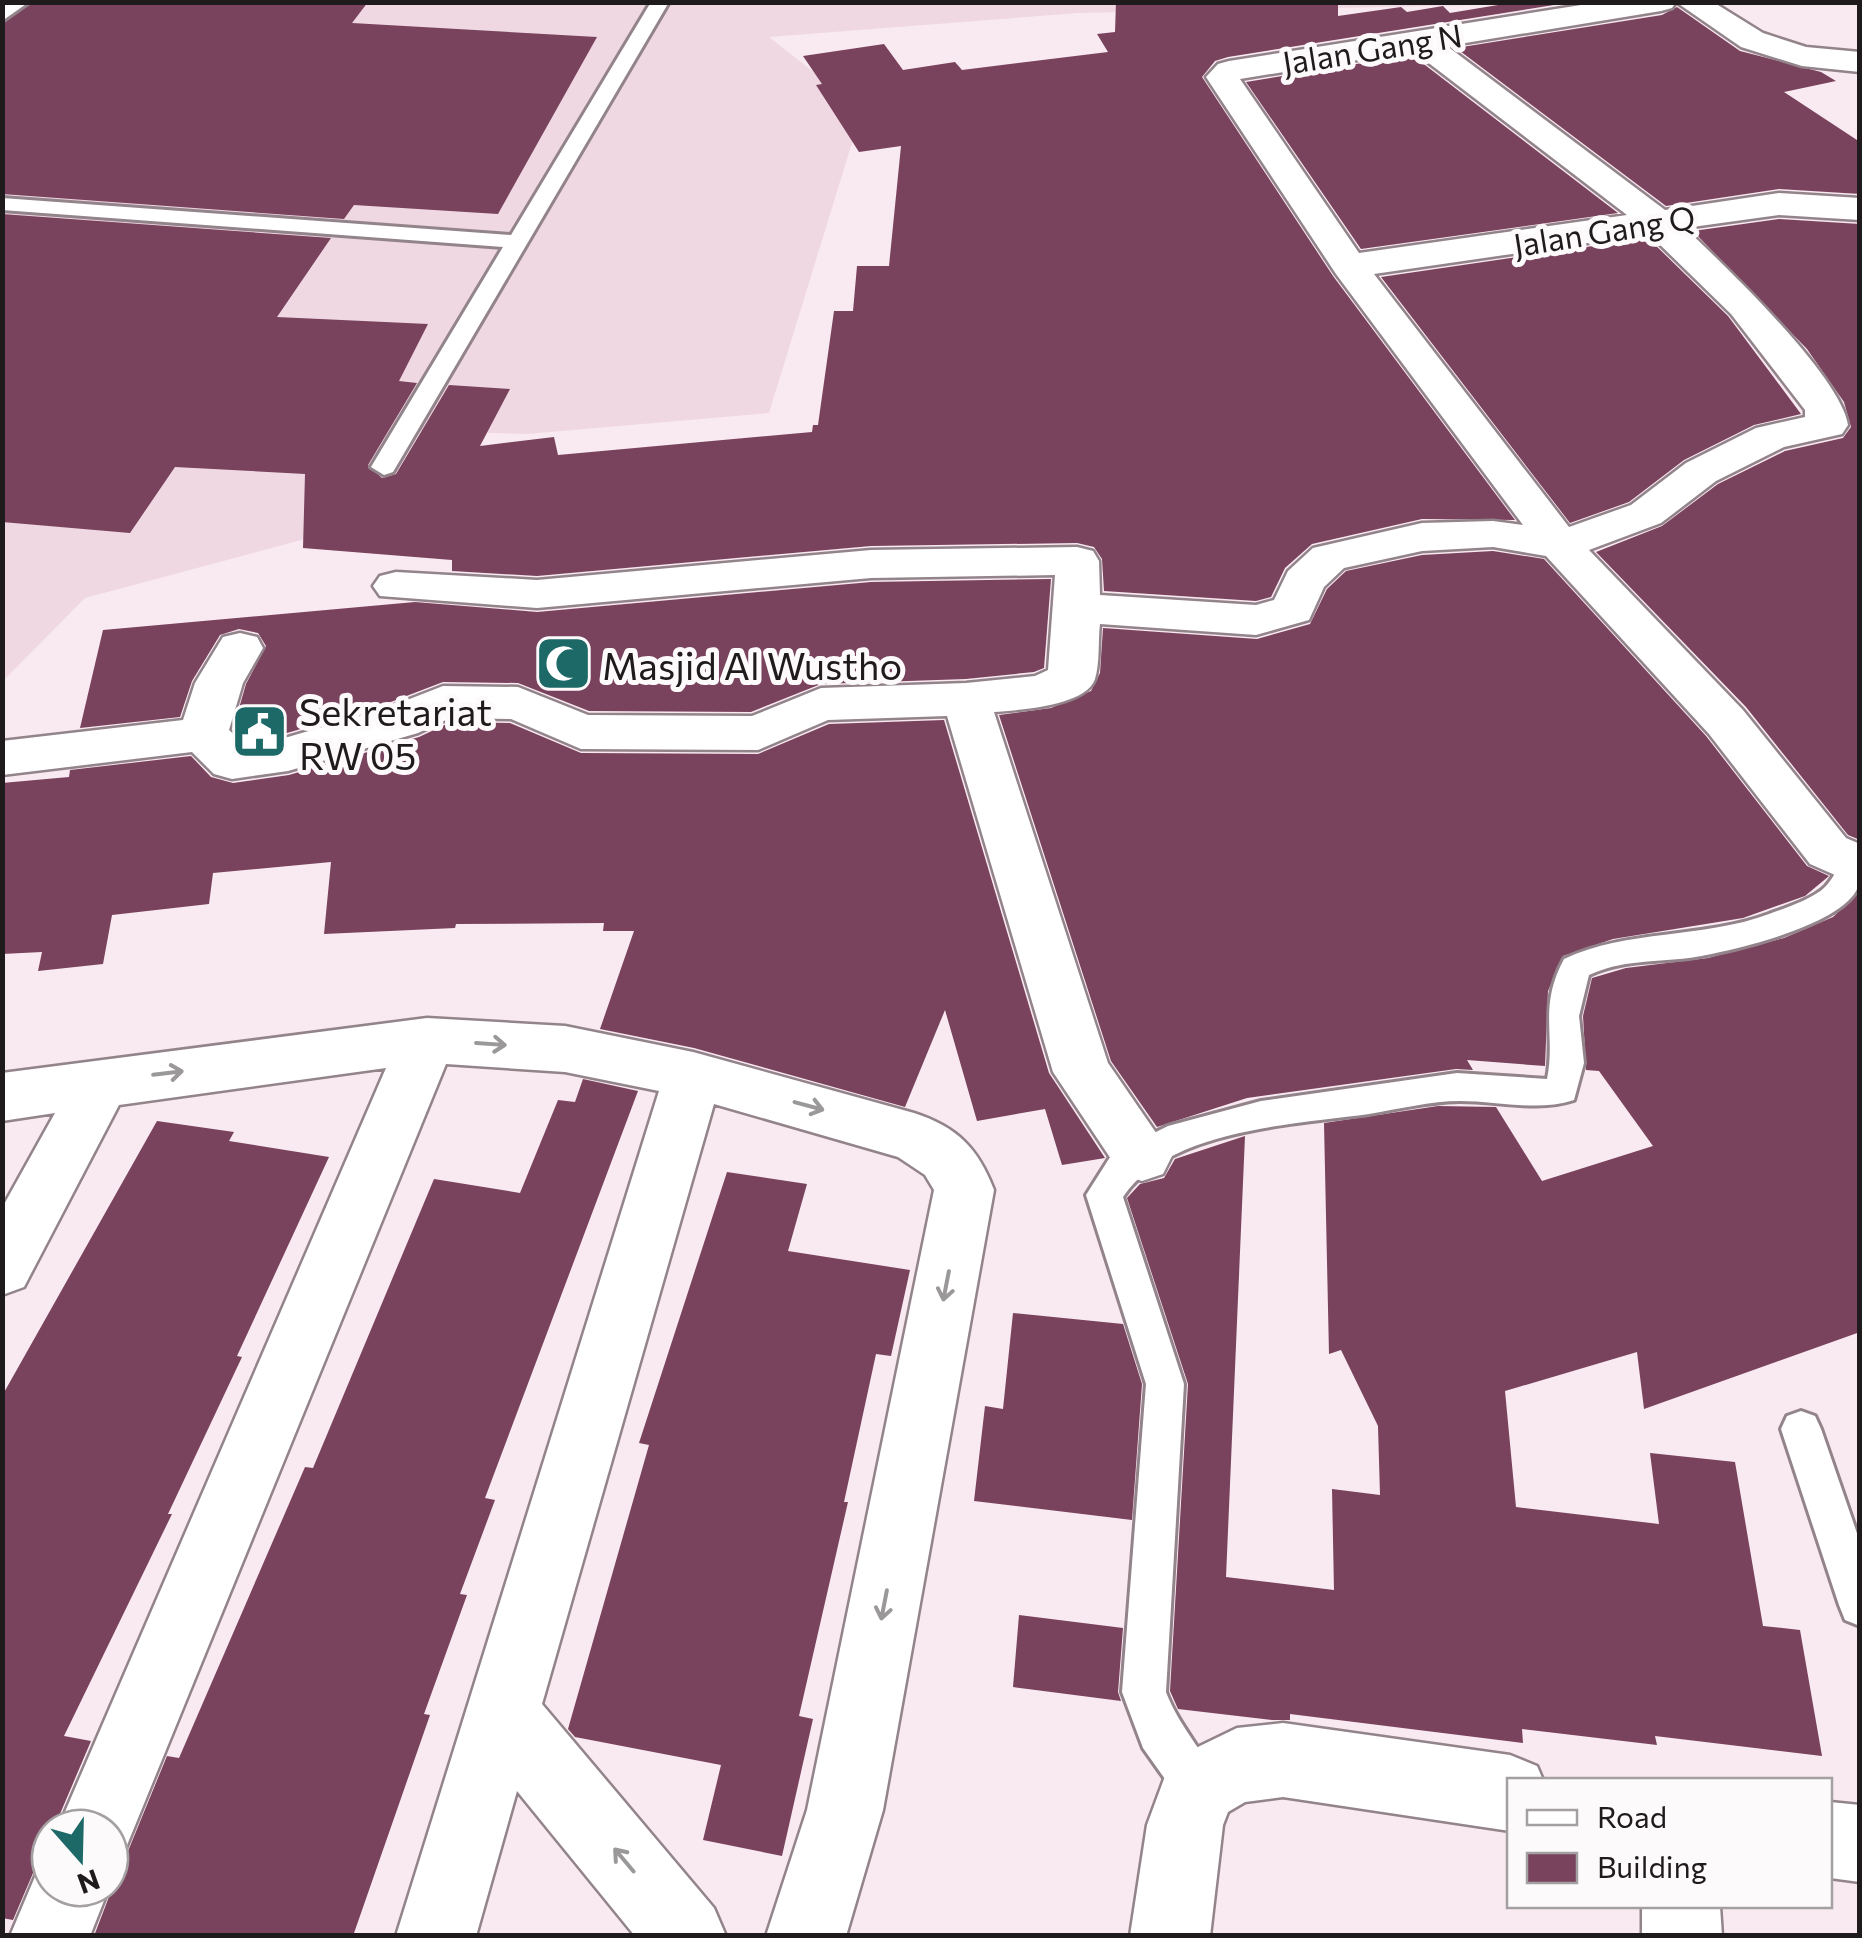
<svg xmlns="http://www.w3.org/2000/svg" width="1862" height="1938" viewBox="0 0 1862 1938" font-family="Commissioner,sans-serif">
  <rect width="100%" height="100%" fill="#f9e9f0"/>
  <path fill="#efd8e2" d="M3,3H1574L1078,13L769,37L862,110L769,413L527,434L404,430L305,539L85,598L3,681Z"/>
  <path fill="#79425d" d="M33,2H368L352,23L597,37L498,214L354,205L344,219L2,194V24Z
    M1116,2H1338V16L1401,7L1407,12L1443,6L1450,13L1516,2H1573L1228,57L1215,61L1202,77L1333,276L1515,520L1422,519L1312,544L1285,568L1271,597L1256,601L1104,591L1102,559L1094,547L1077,543L871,546L537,576L452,571V560L303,548L305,474L175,467L130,533L2,522V214L331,238L277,317L428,324L399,381L417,383L368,465L382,478L396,474L449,385L510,389L480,446L554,437L558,455L812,432L813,425H818L834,311H853L857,266H889L901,146L859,152L816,85L822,84L803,56L884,44L903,70L955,62L962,70L1108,52L1097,34L1115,32Z
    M1677,7L1740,51L1821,72L1836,81L1784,92L1860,142V194L1779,189L1666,206L1456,48L1662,15Z
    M1412,55L1618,213L1361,249L1246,82Z
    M1779,219L1860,224V840L1848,835L1746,707L1596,552L1662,526L1718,484L1785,451L1843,438L1851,427L1844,402L1807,349L1693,231Z
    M1648,238L1728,316L1801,414L1754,425L1684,460L1629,502L1570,523L1381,277Z
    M1493,551L1544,559L1706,736L1807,866L1829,876L1805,896L1743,918L1613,939L1563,956L1548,991L1545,1066L1467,1060L1473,1070L1456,1069L1247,1098L1157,1127L1111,1061L999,715L1051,708L1091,691L1100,673L1103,628L1257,639L1310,624L1327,589L1346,571L1422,555Z
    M1051,579L1044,668L1034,672L966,679L821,684L751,712L589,711L518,683L443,682L383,705L287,733L244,739L233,729L246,684L266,646L258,633L239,629L220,635L192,681L180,717L80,728L103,630L415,602L537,612L871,582Z
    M944,720L1049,1073L1105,1158L1062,1165L1045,1109L977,1121L945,1010L905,1107L694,1048L600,1029L634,931H603L604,923L456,924L455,928L324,934L331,862L213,873L209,904L112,915L103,964L38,971L42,952L2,954V783L69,777L70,770L191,756L211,777L233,783L289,775L419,737L451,722L510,723L581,753L758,754L829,724Z
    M1860,891V1332L1644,1409L1637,1352L1505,1391L1516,1507L1659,1524L1650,1453L1735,1462L1763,1626L1800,1630L1822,1756L1655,1736L1657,1745L1522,1729L1523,1743L1290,1714V1720H1272L1178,1709L1170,1691L1188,1384L1127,1198L1140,1184L1164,1178L1175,1159L1245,1136L1226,1577L1334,1590L1332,1489L1380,1495L1378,1426L1341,1350L1329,1354L1324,1123L1438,1106L1496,1107L1542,1181L1653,1146L1599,1071L1586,1070L1583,1016L1592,978L1626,968L1708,958L1784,938L1833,917Z
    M583,1079L638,1091L485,1498L495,1500L460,1594L467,1595L424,1714L430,1715L353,1936H94L112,1889L110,1865L126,1856L167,1756L179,1758L305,1467L313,1468L434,1179L520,1193L558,1100L575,1102Z
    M157,1121L234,1132L229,1141L329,1157L237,1356L242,1357L168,1514H172L64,1736L91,1741L54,1828H50V1854L39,1859L13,1920L2,1918V1396Z
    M727,1172L807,1184L788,1251L910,1270L891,1356L876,1354L844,1502H848L799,1716L813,1719L782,1856L703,1840L721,1765L575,1737L568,1729L649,1445L639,1443Z
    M1013,1313L1123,1324L1142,1384L1132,1520L974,1501L985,1406L1003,1409Z
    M1019,1615L1123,1628L1118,1692L1121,1701L1013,1687Z"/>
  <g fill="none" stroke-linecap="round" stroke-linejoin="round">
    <defs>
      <path id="lane" d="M8,2H29L2,21V7Z
        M651,2H669L393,472L384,475L371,467L503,247L2,210V198L511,235Z
        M1856,855L1860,856C1860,865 1862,878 1858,887C1843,926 1728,952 1689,958C1655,962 1621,960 1589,975L1579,1016L1584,1063L1574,1100C1537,1112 1499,1101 1460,1101C1431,1101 1399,1109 1369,1114C1295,1124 1167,1130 1123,1197L1184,1384L1166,1692C1179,1727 1206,1753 1220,1787L1214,1803L1198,1809L1182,1803L1143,1748L1122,1692L1146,1384L1086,1195L1112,1154L1168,1126L1261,1101L1457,1073L1547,1079C1556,1034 1538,1007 1564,959C1628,929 1702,939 1769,914C1785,908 1813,899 1825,887C1837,875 1838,860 1856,855Z
        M1801,1411L1815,1416L1821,1429L1860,1542V1626L1845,1620L1839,1605L1781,1429L1787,1416Z"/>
      <path id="street" d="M1600,2H1676L1672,8L1661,11L1447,46L1665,210L1779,193L1860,198V220L1779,215L1685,228C1724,265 1841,376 1848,425L1842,434L1784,447L1716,481L1661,523L1589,550L1743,710L1846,838L1860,844V886L1810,864L1709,734L1546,556L1493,547L1422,551L1344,568L1324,587L1309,620L1256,635L1100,624C1098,641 1100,663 1095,679C1086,706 1019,710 994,712L1108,1063L1172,1156L1163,1174L1142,1181L1121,1174L1053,1072L947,716L828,720L758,750L581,749L511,719L450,718L418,733L288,771L232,779L214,774L192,752L2,775V741L183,720L195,683L223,637L240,633L257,637L263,648L243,683L229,730L243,743L288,737L384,709L443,686L518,687L588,715L752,716L821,688L966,683L1035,676L1048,670L1055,575L871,578L537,608L380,596L373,586L380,576L396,572L537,580L871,550L1077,547L1093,551L1099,561L1100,595L1256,605L1274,600L1288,571L1313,548L1422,523L1493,521L1523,525L1336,274L1206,77L1218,64L1229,61ZM1413,51L1627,215L1359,253L1240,79ZM1649,234L1731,314L1805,410V417L1756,428L1686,463L1631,505L1569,527L1374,274Z
        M1676,2H1713L1763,33L1806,47L1860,52V72L1802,66L1741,47Z
        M427,1018L565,1026L693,1052L914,1113C957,1127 978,1148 994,1190L883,1810L846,1936H766L807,1810L934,1190L925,1175L898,1157L714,1104L542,1704L714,1908L726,1936H635L517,1791L476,1936H396L659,1091L565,1072L446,1064L123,1855L110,1861V1828H58L386,1068L119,1105L24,1287L2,1295V1208L55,1113L2,1121V1073Z
        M1283,1723L1510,1755L1537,1766L1543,1780H1510V1831L1283,1797L1245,1802L1228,1812L1223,1825L1210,1936H1130L1147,1825L1171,1760L1237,1728Z
        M1830,1802L1860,1805V1882L1830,1878Z
        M50,1857V1888H109L90,1936H10L42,1860Z
        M1642,1906H1720L1722,1936H1642Z"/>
    </defs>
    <use href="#lane" stroke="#92848a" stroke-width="6"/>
    <use href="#street" stroke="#92848a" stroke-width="5"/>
    <use href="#lane" fill="#fff" fill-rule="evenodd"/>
    <use href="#street" fill="#fff" fill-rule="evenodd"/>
  </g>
  <defs><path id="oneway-shaft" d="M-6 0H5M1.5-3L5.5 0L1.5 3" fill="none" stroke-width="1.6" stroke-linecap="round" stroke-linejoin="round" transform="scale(2.5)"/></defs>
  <g stroke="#9a9899">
    <use href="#oneway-shaft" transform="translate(491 1044) rotate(4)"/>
    <use href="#oneway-shaft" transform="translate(168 1073) rotate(-7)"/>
    <use href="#oneway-shaft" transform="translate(809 1106) rotate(15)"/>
    <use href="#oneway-shaft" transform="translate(946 1286) rotate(101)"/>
    <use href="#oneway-shaft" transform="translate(884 1605) rotate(101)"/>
    <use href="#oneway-shaft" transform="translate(624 1860) rotate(-130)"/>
  </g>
  <defs>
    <symbol id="mosque-square" viewBox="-11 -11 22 22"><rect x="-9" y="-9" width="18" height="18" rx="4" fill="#1c6968" stroke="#fdfafc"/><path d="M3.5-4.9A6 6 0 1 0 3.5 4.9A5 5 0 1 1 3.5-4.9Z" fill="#fff"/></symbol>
    <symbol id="civic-square" viewBox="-11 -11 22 22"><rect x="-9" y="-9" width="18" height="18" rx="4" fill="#1c6968" stroke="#fdfafc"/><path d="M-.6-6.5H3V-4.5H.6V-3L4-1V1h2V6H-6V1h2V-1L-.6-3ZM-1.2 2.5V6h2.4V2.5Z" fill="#fff"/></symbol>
  </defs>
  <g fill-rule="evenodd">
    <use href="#mosque-square" x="532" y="632" width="63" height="63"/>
    <use href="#civic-square" x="228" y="700" width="63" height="63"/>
  </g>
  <g text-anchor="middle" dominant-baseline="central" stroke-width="10" stroke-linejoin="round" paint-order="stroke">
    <g font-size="32" fill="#1f1a1c" stroke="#fdfafc">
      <text transform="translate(1372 48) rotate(-9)">Jalan Gang N</text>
      <text transform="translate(1604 230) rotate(-9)">Jalan Gang Q</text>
    </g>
    <g font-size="38" fill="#1f1a1c" stroke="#fdfafc" text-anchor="start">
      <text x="602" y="664">Masjid Al Wustho</text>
      <text x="299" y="710">Sekretariat<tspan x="299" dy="44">RW 05</tspan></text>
    </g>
  </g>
  <rect width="1862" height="1938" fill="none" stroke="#1f1a1c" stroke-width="10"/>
  <rect x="1507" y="1778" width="325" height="130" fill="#fdfafc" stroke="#a4a0a2" stroke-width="2.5"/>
  <rect x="1527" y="1810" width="50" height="15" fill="#ffffff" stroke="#a4a0a2" stroke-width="2.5"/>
  <text x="1597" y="1828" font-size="30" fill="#1f1a1c">Road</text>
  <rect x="1527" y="1853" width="50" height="30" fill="#79425d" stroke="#a4a0a2" stroke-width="2.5"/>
  <text x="1597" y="1878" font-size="30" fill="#1f1a1c">Building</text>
  <g transform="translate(80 1858) rotate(160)"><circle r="48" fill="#fdfafc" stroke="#a4a0a2" stroke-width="2.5"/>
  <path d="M0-8L18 38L0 25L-18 38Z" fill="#1c6968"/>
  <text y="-15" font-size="28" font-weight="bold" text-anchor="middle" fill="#1f1a1c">N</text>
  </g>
</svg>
